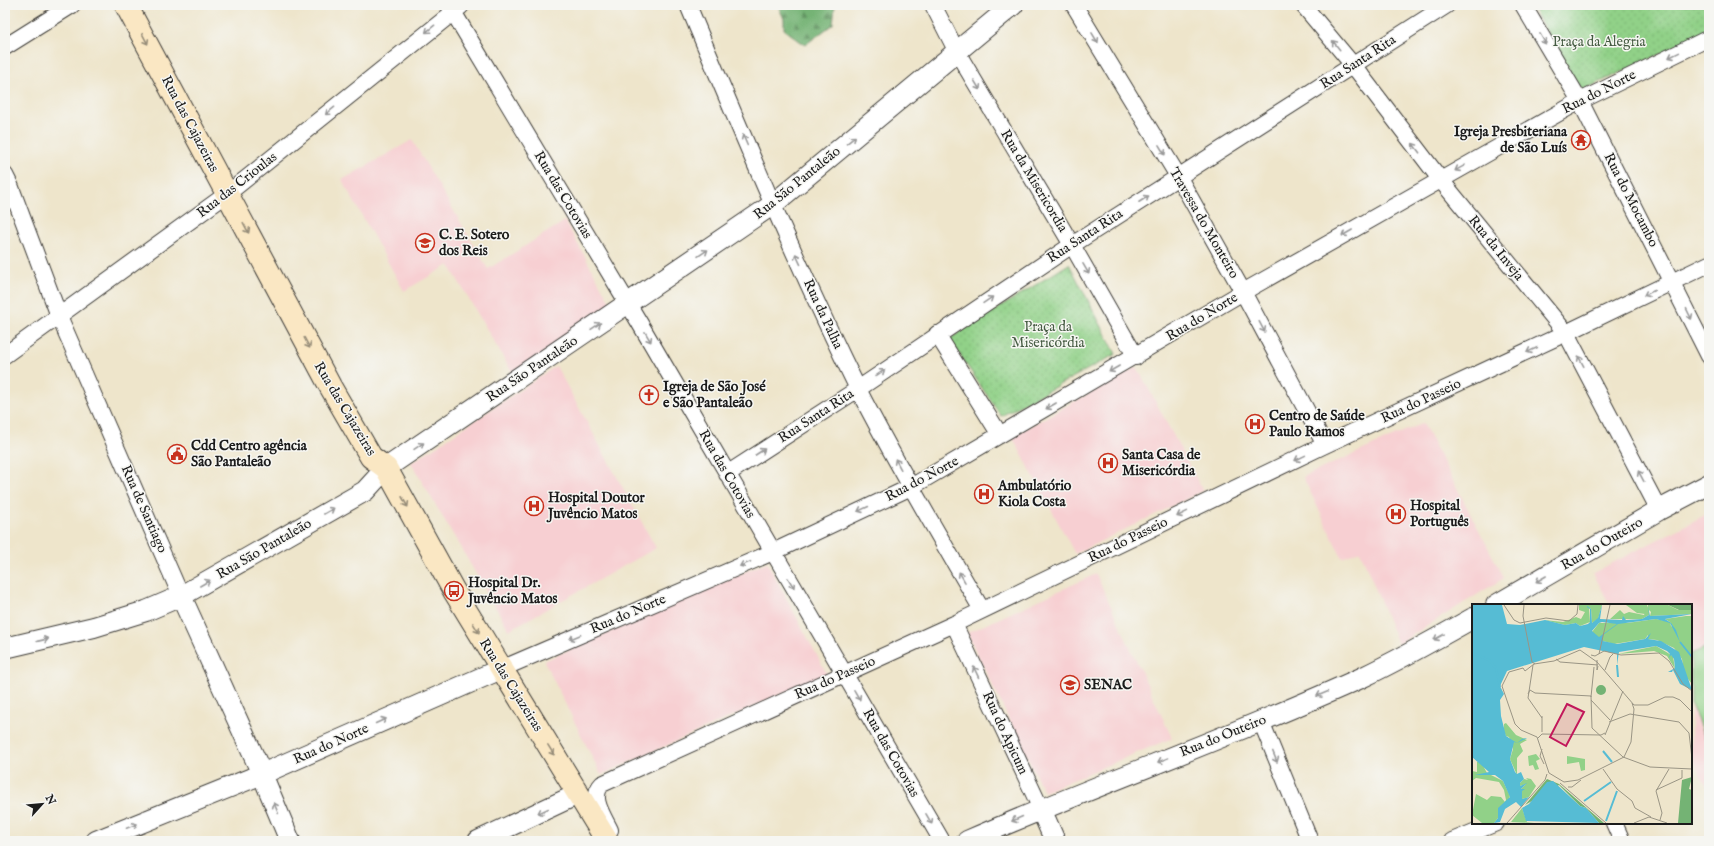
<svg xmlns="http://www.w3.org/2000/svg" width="1714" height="846" viewBox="0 0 1714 846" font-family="'IM FELL English',serif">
  <defs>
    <pattern id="grass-dots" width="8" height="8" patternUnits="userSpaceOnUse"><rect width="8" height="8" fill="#91d188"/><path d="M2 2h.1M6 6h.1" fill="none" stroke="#7cb375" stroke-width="1.8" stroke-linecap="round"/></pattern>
    <pattern id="forest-firs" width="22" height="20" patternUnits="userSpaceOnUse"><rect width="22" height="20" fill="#74b374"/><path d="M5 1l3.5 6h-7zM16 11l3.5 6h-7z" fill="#5e915e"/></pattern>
  </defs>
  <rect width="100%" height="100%" fill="#f6f6f2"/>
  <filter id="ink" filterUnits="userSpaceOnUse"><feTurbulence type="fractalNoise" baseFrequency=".025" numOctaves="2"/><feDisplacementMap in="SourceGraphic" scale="8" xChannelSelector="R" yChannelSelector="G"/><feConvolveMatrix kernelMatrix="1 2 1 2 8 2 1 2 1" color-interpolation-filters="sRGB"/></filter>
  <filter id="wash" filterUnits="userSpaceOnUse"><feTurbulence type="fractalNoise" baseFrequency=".012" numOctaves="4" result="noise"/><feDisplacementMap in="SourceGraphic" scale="16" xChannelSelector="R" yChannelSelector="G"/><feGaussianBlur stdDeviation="0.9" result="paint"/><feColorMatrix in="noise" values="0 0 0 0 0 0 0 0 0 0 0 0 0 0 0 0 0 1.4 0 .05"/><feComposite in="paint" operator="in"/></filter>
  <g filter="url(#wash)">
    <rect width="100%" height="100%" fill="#eee5cb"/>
    <path fill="#f7cfd2" d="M412,140L488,269L565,221L614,309L513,374L449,265L404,291L342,180Z
      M556,366L656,548L509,630L411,463Z
      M1137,367L1203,491L1075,554L1012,436Z
      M1423,423L1504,578L1398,644L1360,551L1342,558L1303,477Z
      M1709,513V790L1691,757V605H1610L1593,573Z
      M767,562L827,674L601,775L544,661Z
      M1096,574L1172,738L1044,792L967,633Z"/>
    <path fill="url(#grass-dots)" stroke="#567652" d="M1531,5H1709V31L1581,91Z
      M1069,264L1116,354L1001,416L949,339Z"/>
    <path fill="url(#forest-firs)" stroke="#486848" d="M778,5H835L833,24L805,45L784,29V19Z"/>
    <path fill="#91d188" stroke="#567652" d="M1709,646V747L1691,705V654Z"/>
  </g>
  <g filter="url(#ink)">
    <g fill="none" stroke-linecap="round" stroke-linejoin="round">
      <defs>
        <path id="minor" d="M449,5L639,322L942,841
          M688,5C742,134 796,263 858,389C896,464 940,537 982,610
          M933,5L957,52L1072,245L1136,357
          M1074,5L1178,176L1243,292L1325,445
          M1303,5L1353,65L1440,179L1566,333L1659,510
          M1523,5L1580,101L1709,356
          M5,47L72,5
          M5,175L10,185L59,316L181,596
          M937,334L1000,435
          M5,355L227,194L461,6
          M727,474L858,389L1072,245L1447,5
          M954,624L1041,809
          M501,669L773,552L911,487L1243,292L1580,101L1709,38
          M1261,721L1310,841
          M1614,823L1622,841
          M610,830C604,817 589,797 602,784L954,624L1325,445L1566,333L1709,264
          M1452,841L1496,823"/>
        <path id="tertiary" d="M181,596L262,774L290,841
          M1496,605L1659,510L1709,484
          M5,648L94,627L146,611L181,596L365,491L386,468L772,205L1013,5
          M1041,809L1055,841
          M96,841L262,774L501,669
          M478,841L578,794
          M967,841C1097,784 1232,737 1361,678C1399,660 1436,639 1473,618"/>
        <path id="secondary" d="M126,5L330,386L371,457L386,468L454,591L607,841"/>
      </defs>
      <use href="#minor" stroke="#3c3a36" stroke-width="18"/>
      <use href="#tertiary" stroke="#3c3a36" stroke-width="22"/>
      <use href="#secondary" stroke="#3c3a36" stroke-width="24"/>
      <use href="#minor" stroke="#fff" stroke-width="16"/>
      <use href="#tertiary" stroke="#fff" stroke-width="20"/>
      <use href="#secondary" stroke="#fae7c3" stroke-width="22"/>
    </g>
    <defs><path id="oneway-shaft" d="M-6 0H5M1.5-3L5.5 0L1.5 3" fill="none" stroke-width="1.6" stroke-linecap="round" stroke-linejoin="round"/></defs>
    <g stroke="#999">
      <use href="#oneway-shaft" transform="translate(430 29) rotate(141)"/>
      <use href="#oneway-shaft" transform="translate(1095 38) rotate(59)"/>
      <use href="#oneway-shaft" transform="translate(1543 39) rotate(60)"/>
      <use href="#oneway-shaft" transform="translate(1336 45) rotate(-129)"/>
      <use href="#oneway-shaft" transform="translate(1674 55) rotate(154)"/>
      <use href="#oneway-shaft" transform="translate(977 85) rotate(59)"/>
      <use href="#oneway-shaft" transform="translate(330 111) rotate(141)"/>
      <use href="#oneway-shaft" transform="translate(745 140) rotate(-113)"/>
      <use href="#oneway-shaft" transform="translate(851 140) rotate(-40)"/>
      <use href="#oneway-shaft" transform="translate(1416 148) rotate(-127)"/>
      <use href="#oneway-shaft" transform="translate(1162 150) rotate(59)"/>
      <use href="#oneway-shaft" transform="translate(1460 168) rotate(151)"/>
      <use href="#oneway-shaft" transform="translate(1144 199) rotate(-33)"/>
      <use href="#oneway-shaft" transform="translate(1347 233) rotate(150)"/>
      <use href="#oneway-shaft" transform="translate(703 253) rotate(-34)"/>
      <use href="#oneway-shaft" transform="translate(798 259) rotate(-115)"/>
      <use href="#oneway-shaft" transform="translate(1086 269) rotate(60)"/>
      <use href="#oneway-shaft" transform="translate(1649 293) rotate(154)"/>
      <use href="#oneway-shaft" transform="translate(988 300) rotate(-34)"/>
      <use href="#oneway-shaft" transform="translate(1689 314) rotate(64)"/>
      <use href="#oneway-shaft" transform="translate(596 326) rotate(-34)"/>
      <use href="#oneway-shaft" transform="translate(1262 327) rotate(62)"/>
      <use href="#oneway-shaft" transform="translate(648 337) rotate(60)"/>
      <use href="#oneway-shaft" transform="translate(1532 350) rotate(155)"/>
      <use href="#oneway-shaft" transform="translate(1581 361) rotate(-118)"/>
      <use href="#oneway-shaft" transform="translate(1114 369) rotate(150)"/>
      <use href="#oneway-shaft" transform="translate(880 373) rotate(-35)"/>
      <use href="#oneway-shaft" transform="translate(1051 406) rotate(150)"/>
      <use href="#oneway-shaft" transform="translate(419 446) rotate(-34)"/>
      <use href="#oneway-shaft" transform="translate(760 452) rotate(-33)"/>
      <use href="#oneway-shaft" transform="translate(1300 458) rotate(154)"/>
      <use href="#oneway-shaft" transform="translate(898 464) rotate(-118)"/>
      <use href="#oneway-shaft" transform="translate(1641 476) rotate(-118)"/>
      <use href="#oneway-shaft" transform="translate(863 509) rotate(155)"/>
      <use href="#oneway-shaft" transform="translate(329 511) rotate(-30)"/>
      <use href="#oneway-shaft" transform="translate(1182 514) rotate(154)"/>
      <use href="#oneway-shaft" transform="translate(745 564) rotate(157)"/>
      <use href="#oneway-shaft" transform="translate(962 577) rotate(-120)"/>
      <use href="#oneway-shaft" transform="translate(1541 579) rotate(150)"/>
      <use href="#oneway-shaft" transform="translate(205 583) rotate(-30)"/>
      <use href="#oneway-shaft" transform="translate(791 583) rotate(59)"/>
      <use href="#oneway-shaft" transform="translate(575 637) rotate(157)"/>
      <use href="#oneway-shaft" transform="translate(1439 637) rotate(151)"/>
      <use href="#oneway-shaft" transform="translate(43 640) rotate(-13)"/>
      <use href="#oneway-shaft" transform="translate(976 672) rotate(-115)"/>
      <use href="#oneway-shaft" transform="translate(1322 694) rotate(157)"/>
      <use href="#oneway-shaft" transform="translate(857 695) rotate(60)"/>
      <use href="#oneway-shaft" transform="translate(381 721) rotate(-24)"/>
      <use href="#oneway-shaft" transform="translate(1275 757) rotate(68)"/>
      <use href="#oneway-shaft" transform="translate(1163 760) rotate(158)"/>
      <use href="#oneway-shaft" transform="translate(276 808) rotate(-113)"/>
      <use href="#oneway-shaft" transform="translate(543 811) rotate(155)"/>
      <use href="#oneway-shaft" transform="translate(929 819) rotate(60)"/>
      <use href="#oneway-shaft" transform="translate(1017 819) rotate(156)"/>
      <use href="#oneway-shaft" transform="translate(132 826) rotate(-22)"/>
    </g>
    <g stroke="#968c78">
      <use href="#oneway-shaft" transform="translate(145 39) rotate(62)"/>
      <use href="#oneway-shaft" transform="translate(246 228) rotate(62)"/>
      <use href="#oneway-shaft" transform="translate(307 343) rotate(62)"/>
      <use href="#oneway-shaft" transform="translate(405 502) rotate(61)"/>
      <use href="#oneway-shaft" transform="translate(476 628) rotate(58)"/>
      <use href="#oneway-shaft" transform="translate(551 750) rotate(58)"/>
    </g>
  </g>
  <defs>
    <symbol id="temple-ring" viewBox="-11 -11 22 22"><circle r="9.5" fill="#f6f6f2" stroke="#c8321e" stroke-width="1.5"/><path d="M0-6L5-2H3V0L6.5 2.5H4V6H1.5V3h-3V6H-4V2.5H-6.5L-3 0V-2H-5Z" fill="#c8321e"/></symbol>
    <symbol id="school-ring" viewBox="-11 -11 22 22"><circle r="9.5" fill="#f6f6f2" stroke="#c8321e" stroke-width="1.5"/><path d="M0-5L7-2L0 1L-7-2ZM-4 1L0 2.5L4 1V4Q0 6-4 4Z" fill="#c8321e"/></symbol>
    <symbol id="church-ring" viewBox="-11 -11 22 22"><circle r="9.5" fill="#f6f6f2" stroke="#c8321e" stroke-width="1.5"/><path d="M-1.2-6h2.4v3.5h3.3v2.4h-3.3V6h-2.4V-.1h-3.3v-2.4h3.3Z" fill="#c8321e"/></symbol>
    <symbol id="hospital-ring" viewBox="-11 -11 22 22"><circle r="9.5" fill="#f6f6f2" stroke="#c8321e" stroke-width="1.5"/><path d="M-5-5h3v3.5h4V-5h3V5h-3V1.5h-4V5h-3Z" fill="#c8321e"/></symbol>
    <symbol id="civic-ring" viewBox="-11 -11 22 22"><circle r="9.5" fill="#f6f6f2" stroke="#c8321e" stroke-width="1.5"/><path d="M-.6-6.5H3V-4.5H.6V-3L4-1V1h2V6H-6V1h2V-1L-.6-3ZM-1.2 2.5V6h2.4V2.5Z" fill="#c8321e"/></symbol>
    <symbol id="bus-ring" viewBox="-11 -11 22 22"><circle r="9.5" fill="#f6f6f2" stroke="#c8321e" stroke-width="1.5"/><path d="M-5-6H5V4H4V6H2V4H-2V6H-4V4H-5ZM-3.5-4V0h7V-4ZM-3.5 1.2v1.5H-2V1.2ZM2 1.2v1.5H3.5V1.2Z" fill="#c8321e"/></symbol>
    <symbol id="university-ring" viewBox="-11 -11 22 22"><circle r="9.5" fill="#f6f6f2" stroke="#c8321e" stroke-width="1.5"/><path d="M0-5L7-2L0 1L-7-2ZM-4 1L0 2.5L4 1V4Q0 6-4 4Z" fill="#c8321e"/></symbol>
  </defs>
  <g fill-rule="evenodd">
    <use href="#temple-ring" x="1570" y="129" width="22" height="22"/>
    <use href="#school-ring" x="414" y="232" width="22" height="22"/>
    <use href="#church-ring" x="638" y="384" width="22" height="22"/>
    <use href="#hospital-ring" x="1244" y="413" width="22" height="22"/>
    <use href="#civic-ring" x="166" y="443" width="22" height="22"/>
    <use href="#hospital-ring" x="1097" y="452" width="22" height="22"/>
    <use href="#hospital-ring" x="973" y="483" width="22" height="22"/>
    <use href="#hospital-ring" x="523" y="495" width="22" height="22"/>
    <use href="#hospital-ring" x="1385" y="503" width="22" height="22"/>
    <use href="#bus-ring" x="443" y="580" width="22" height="22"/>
    <use href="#university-ring" x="1059" y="674" width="22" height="22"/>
  </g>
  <g text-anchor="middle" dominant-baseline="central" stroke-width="3" stroke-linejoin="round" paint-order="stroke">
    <g font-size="14" fill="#455b42" stroke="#f6f6f2">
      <text x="1599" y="42">Praça da Alegria</text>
      <text x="1048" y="327">Praça da<tspan x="1048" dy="16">Misericórdia</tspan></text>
    </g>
    <g font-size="14" fill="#1c1c1c" stroke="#f6f6f2">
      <text transform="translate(1358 62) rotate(-33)">Rua Santa Rita</text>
      <text transform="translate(1599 92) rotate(-27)">Rua do Norte</text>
      <text transform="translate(190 124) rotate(62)">Rua das Cajazeiras</text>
      <text transform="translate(1034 181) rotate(59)">Rua da Misericordia</text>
      <text transform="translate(797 183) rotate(-39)">Rua São Pantaleão</text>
      <text transform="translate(237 185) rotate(-38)">Rua das Crioulas</text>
      <text transform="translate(563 195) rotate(59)">Rua das Cotovias</text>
      <text transform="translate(1631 200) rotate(63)">Rua do Mocambo</text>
      <text transform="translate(1204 223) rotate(60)">Travessa do Monteiro</text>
      <text transform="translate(1085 236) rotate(-33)">Rua Santa Rita</text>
      <text transform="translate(1496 248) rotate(51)">Rua da Inveja</text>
      <text transform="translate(823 314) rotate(65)">Rua da Palha</text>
      <text transform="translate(1202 317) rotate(-31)">Rua do Norte</text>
      <text transform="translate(532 369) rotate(-34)">Rua São Pantaleão</text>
      <text transform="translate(1421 401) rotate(-25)">Rua do Passeio</text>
      <text transform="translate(345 409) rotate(59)">Rua das Cajazeiras</text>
      <text transform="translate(816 416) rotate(-33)">Rua Santa Rita</text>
      <text transform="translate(727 474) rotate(60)">Rua das Cotovias</text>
      <text transform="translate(922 479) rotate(-28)">Rua do Norte</text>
      <text transform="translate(144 509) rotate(66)">Rua de Santiago</text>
      <text transform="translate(1128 540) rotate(-26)">Rua do Passeio</text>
      <text transform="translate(1602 544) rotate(-30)">Rua do Outeiro</text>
      <text transform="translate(264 549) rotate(-30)">Rua São Pantaleão</text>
      <text transform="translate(628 614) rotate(-23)">Rua do Norte</text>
      <text transform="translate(835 678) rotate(-24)">Rua do Passeio</text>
      <text transform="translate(511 685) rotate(58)">Rua das Cajazeiras</text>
      <text transform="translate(1005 733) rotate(65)">Rua do Apicum</text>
      <text transform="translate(1223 736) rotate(-22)">Rua do Outeiro</text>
      <text transform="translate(331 744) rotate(-24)">Rua do Norte</text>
      <text transform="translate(891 753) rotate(60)">Rua das Cotovias</text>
    </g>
    <g font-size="14" font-weight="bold" fill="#1c1c1c" stroke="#f6f6f2" text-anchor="start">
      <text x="1567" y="132" text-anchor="end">Igreja Presbiteriana<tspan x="1567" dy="16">de São Luís</tspan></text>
      <text x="439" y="235">C. E. Sotero<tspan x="439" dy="16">dos Reis</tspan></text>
      <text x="663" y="387">Igreja de São José<tspan x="663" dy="16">e São Pantaleão</tspan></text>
      <text x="1269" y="416">Centro de Saúde<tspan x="1269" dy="16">Paulo Ramos</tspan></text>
      <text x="191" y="446">Cdd Centro agência<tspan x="191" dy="16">São Pantaleão</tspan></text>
      <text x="1122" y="455">Santa Casa de<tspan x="1122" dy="16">Misericórdia</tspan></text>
      <text x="998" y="486">Ambulatório<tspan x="998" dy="16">Kiola Costa</tspan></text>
      <text x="548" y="498">Hospital Doutor<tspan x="548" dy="16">Juvêncio Matos</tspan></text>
      <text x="1410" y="506">Hospital<tspan x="1410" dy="16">Português</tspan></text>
      <text x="468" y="583">Hospital Dr.<tspan x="468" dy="16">Juvêncio Matos</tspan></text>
      <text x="1084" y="685">SENAC</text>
    </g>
  </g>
  <g transform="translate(1472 604)">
    <rect width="220" height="220" fill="#eee5cb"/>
    <path d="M154,1H175V7L173,10L165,9ZM64,150L68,155L64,157L67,165L63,166L61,161L57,162L56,152ZM50,204L55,218L62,219L39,218Z" fill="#91d188"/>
    <path d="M196,1H220V6H207ZM124 86a5 5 0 1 1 10 0a5 5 0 1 1-10 0ZM220,173L217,185L220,186V219H206L210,176ZM75,175L87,180L132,219H127L114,204L108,202L87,181L53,201Z" fill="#74b374"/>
    <path d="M107,1H130L126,15L120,19L119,5L117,4L118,18L108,22L104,19L93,21L72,16L91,18L104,13L109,15L113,8L107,6ZM176,1H196L206,6H220V10L178,12L179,8L177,6V11L170,15H138L148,6L152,10L157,8L172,11ZM214,12H220V80L212,70L210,55L202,44L185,36L176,35V31L173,35L142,40L131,37L120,28L127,19H155L184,15L198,18L199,22L201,23L198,18L193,15ZM184,42L201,52L203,65L195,52L182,47L146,50ZM34,119L44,131L55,136L48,140L51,147L45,154V171L38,155L41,145L37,133L34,132L32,128V120ZM5,158H9L15,169L31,177L38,192L36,197L26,206V214L22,219H10L0,211L4,190L15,196L19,192L29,193L33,198L34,196L32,186L27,178L4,174L0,177V167L5,168ZM54,174L59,175L64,182L57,193L50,195L49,185L54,180L48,182L47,180L52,175L56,176Z" fill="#91d188"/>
    <path d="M95,152L113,155V166L109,167L107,158L95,160Z" fill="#91d188"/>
    <path d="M0,1H30L35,20L48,21L73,16L93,21L104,19L108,22L116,20L118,18V5L115,3V2L119,5L120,19L126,14L130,1L128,15L150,16L151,12L154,16L170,15L177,11L176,3L178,12L220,10L193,15L199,19L204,26L208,38L198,19L184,15L146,20L131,31V37L145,40L173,35L179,29L176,35L189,37L207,48L220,86L208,80L201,66L200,68H196L203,64L202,55L199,51L197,54L198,50L195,47L184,42L147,48L145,61V50L112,43L35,67L28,82L32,90L28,96L29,112L34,132L45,139L50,135L54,134H55L45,139L42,138L38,155L43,168L45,170L49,168L52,175L48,179V182L55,179L49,185H53L50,187V195L57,193L49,203L44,198L33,205L28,218L22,219L26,214V204L38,193L31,177L23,171H3L17,168L0,153ZM127,19L130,18L145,20L127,33L120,27ZM81,177L108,202L114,204L127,219L54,217L50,204L57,200L75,178Z" fill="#56bcd4" fill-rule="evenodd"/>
    <path fill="none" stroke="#56bcd4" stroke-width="2" d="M208,38L220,53M0,49L17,56L24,64L28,83M145,61L146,73M131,147L140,158M112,197L139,178M134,217L145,187"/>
    <path fill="none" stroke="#9a9585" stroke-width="1" d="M32,1L42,16L48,19L74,14L97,17L105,10L106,1M52,1L51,12L60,58L63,60M127,50L138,1M119,51L123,52L132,47L149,51L187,49L197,57L211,80L220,87M84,55L88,58L126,61M125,56V66L126,62M61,61L56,94L70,114M133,66L138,53L141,50M56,90L58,86L63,89L119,92L120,124L151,153L178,163L220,165M119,93L122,63M119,96L138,116M160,99L162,105L159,138L152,153L106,176L92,178L77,169L65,133L49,126L43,120L30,82L37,68L51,64L53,67L62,60L82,57L108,46L125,58L162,101M162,101H176L193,93H201L208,96L220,108M70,112V128M137,118L158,110L207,118L217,129L220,155M133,131L151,87M66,134L70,130L129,131L133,129M70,145L68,152L72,160M131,165L145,185L160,197L163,204L179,213M88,179L134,219M96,183H100L109,176M184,186L210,174V166M188,216L190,209L184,187L197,165M35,219L73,176L75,170M162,219L177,213L195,219"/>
    <path fill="#c2185b" fill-opacity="0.15" stroke="#c2185b" stroke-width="2" d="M95,100L112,108L94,142L78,133Z"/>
    <rect width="220" height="220" fill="none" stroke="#1c1c1c" stroke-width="2"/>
  </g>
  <rect width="1714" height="846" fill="none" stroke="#f6f6f2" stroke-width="20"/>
  <g transform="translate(42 804) rotate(63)" stroke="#f6f6f2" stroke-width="3" paint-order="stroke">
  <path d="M0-3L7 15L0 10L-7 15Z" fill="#1c1c1c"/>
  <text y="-6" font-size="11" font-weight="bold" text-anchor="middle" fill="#1c1c1c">N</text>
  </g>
</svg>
